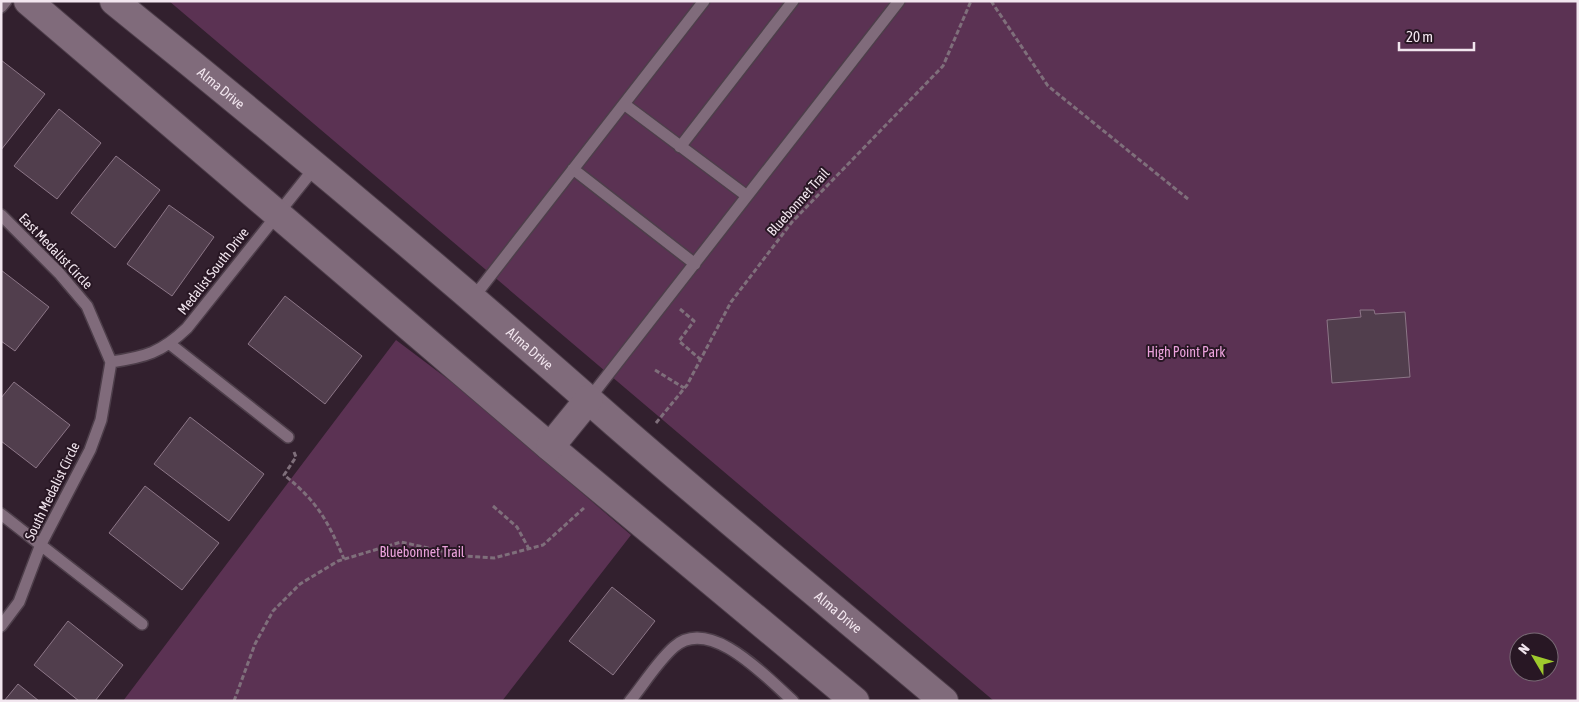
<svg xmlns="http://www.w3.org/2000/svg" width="1579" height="702" viewBox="0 0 1579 702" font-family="'Asap Condensed',sans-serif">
  <rect width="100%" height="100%" fill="#32202e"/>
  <path fill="#5b3253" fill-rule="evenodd" d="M169,1H1578V701H994ZM1519,642H1549V672H1519Z
    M396,340L461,389L631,535L502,701H123Z"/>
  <path fill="#513e4d" stroke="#8c7687" d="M1,60L45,94L1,150Z
    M59,109L101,143L57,199L14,166Z
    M116,156L160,190L115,248L71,213Z
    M169,205L214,237L172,296L127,264Z
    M1,270L49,307L15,351L1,341Z
    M285,296L362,356L325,404L248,344Z
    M1360,310H1374L1375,314L1405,312L1410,377L1332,383L1327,320L1361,317Z
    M14,382L70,425L36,468L1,441V398Z
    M190,417L264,474L229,521L154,464Z
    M145,486L219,543L182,590L109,533Z
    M612,587L655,621L613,675L569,641Z
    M68,621L123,665L95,701H79L34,665Z
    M18,684L39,701H4Z"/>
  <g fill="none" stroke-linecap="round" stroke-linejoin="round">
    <defs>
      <path id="lane" d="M1,7L6,1
        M624,104L747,196
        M680,147L793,1
        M573,169L695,264
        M1,215L59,273L87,306L111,362
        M473,298L704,1
        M170,344L288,437
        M111,362C145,357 161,353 187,328L316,166
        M589,399L899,1
        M1,514L142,624
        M1,626L19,602L41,544L90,450L101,420L111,362
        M630,701C644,684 657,662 674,647C710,615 767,678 793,701"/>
      <g id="secondary">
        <path d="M28,1L550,447L855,701"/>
        <path id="s1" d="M114,1C284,138 451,278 615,423C723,517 834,608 944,701"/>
        <path d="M550,447L589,399"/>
      </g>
    </defs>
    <use href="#lane" stroke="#4d3e4a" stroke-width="14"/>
    <use href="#secondary" stroke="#4d3e4a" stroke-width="30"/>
    <path stroke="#7f6f7b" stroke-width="3" stroke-dasharray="5 2.5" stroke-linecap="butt" d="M991,1L1048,86L1188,199
      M680,309L694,321L679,341L700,359
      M655,370L684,388
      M656,423L687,385L731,302L792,222L943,66L971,1
      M294,452L296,457L284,475C317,501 328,521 344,559
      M493,506L517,527L529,549
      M234,701L255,644L273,611L300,584L338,561L401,542L464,556L494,558L543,545L584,508"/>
    <use href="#lane" stroke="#806b7b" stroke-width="11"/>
    <use href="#secondary" stroke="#806b7b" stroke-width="28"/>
  </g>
  <g text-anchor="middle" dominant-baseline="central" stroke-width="4" stroke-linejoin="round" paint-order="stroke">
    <g font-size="14" fill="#f2e6ef" stroke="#281724">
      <text stroke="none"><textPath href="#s1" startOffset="138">Alma Drive</textPath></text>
      <text transform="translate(798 202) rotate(-48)">Bluebonnet Trail</text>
      <text transform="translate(56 251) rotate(46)">East Medalist Circle</text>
      <text transform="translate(213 271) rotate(-52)">Medalist South Drive</text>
      <text stroke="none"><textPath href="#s1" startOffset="542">Alma Drive</textPath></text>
      <text transform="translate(52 491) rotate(-64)">South Medalist Circle</text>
      <text stroke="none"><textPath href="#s1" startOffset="948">Alma Drive</textPath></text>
    </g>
    <g font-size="14" fill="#eba2dc" stroke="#281724">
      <text x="1186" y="352">High Point Park</text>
      <text x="422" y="552">Bluebonnet Trail</text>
    </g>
  </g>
  <rect width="1579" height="702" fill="none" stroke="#f2e6ef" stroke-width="5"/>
  <g transform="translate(1534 657) rotate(308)"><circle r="24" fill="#281724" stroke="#796a75"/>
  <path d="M0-4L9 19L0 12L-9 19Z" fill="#9fca2d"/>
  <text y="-8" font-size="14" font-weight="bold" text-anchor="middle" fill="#f2e6ef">N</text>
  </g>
  <path d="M1399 42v8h75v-8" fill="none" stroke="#f2e6ef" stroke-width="2.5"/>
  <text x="1406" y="42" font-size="15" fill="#f2e6ef" stroke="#281724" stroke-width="4" paint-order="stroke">20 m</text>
</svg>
